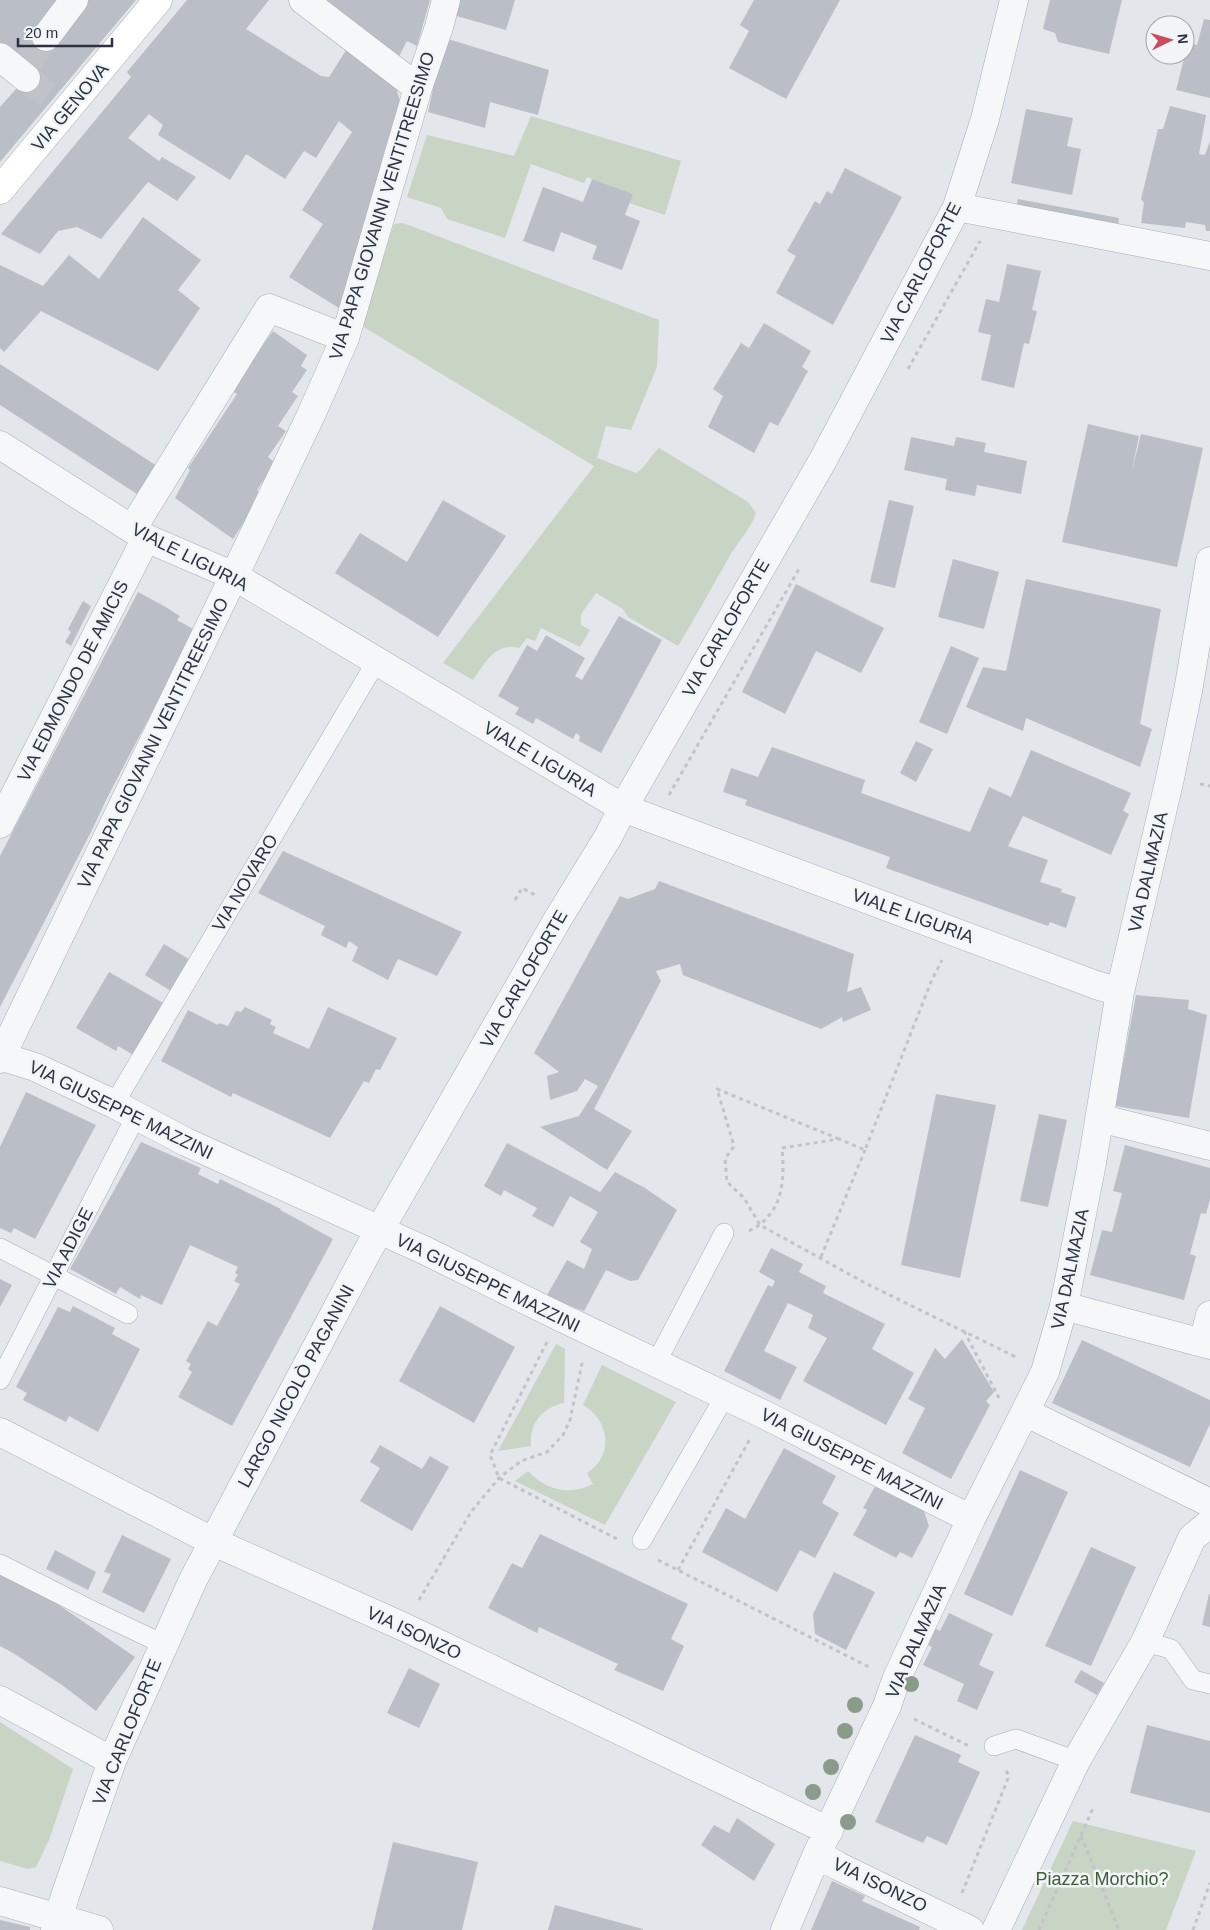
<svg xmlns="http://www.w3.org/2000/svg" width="1210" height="1930" viewBox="0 0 1210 1930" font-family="Arial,sans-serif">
  <rect width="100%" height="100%" fill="#e3e6eb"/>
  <path fill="#c8d4c4" d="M531,116L681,161L665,215L629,203L632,194L587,177L584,183L531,164L505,238L447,219L441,208L407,197L427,135L514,156Z
    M403,223L659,320L657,367L631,430L606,426L597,458L636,473C646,467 650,456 659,448L748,502L756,513C751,528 741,538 732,552C714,583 697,615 678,646L628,617L623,609L596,593L581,614V625L590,630L580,647L541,628L535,641L527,638L519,648C495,642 485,663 473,680L443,663L594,466L362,326L394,224Z
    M556,1344L565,1349L564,1403C543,1407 529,1423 531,1446L498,1451Z
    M602,1365L676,1402L605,1525L515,1481L528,1471C545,1490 570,1496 593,1484L587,1473C615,1455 609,1420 583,1405Z
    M0,1722L73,1769L49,1840L36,1867L28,1869L0,1861Z
    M1073,1821L1196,1851L1166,1930H1022Z"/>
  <path fill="#babfc7" d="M0,0H136L0,162V107L31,72L0,50Z
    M187,0H269L246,29L321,76L329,77L350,44L394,81L400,101L385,149L342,310L289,277L323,224L302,210L352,132L339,121L316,158L304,151L285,179L246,154L230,180L158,135L163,125L149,114L128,138L159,161L162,157L196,177L177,201L148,182L101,239L77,227L58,231L40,254L1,234L131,77L127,72Z
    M313,0H430L417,46L407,41L395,64Z
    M457,0H515L506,30L453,15Z
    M754,0H840L786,99L729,68L749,31L740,25Z
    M1050,0H1122L1109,54L1058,42L1055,33L1043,29Z
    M1204,19L1210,20V98L1176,90L1188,43L1197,45Z
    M448,39L549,70L538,115L490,102L485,128L428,112L434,85Z
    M1170,106L1206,115L1199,154L1205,155L1210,141V231H1206L1205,225L1186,222L1185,228L1141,223L1144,203L1141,199L1158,129H1163Z
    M1026,109L1073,118L1067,146L1081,149L1072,195L1011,183Z
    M845,168L902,197L833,325L776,293L796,256L787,251L815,201L820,204L827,191L832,194Z
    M592,179L633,194L625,215L640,221L622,270L592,259L597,246L561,232L554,252L523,241L543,187L583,202Z
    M1018,199L1119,218L1118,227L1016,208Z
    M143,217L201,260L178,290L200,308L158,371L41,311L4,352L0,348V265L43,286L69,255L99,279Z
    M1007,264L1041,271L1032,310L1037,311L1029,344L1024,343L1014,388L981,380L991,335L978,332L986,299L999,302Z
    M764,323L811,351L802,367L808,371L778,426L770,422L754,453L708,427L723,396L713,389L741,343L749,348Z
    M273,331L307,355L301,366L307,370L292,392L298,396L278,426L286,431L268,457L275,463L257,490L262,494L233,539L175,498L190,470L188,468L237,394L231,390Z
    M0,364L157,466L137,494L0,405Z
    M1088,424L1139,436L1131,475L1141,434L1203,448L1177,567L1062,542Z
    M911,437L954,446L956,437L986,443L984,452L1027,461L1021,494L977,485L975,496L945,490L947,479L904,470Z
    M443,500L506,536L438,637L335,573L360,533L407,562Z
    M889,500L914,506L895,588L870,582Z
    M953,559L999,572L984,629L938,617Z
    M1026,579L1161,609L1140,724L1152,729L1140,767L1026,718L1023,731L966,707L983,667L1006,671Z
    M796,584L884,628L861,673L816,651L785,714L742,692Z
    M138,592L164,606L180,616L177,620L195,630L107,798L91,832L0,1007V856Z
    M83,601L91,606L71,646L65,642L71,632L68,629Z
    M619,616L662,640L601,753L579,741L580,736L576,733L573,739L536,718L533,724L515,714L519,708L498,696L527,645L537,651L546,635L585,658L575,676L582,680Z
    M951,646L979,658L947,734L919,722Z
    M916,741L933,749L916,782L900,773Z
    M772,747L865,780L861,793L970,832L989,787L1011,797L1031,750L1131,793L1123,811L1129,814L1111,855L1023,816L1008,846L1048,860L1040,882L1062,889L1061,892L1076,897L1066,928L1050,922L1048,926L886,868L890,857L745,805L747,800L723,792L731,768L758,777Z
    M283,851L462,932L437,976L398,959L388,980L352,961L358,947L349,941L346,948L321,935L325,926L258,893Z
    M659,881L854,954L847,992L861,987L871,1010L843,1022L842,1017L821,1029L683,975L680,964L656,971L661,981L594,1109L632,1131L607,1170L540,1127L579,1116L598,1086L585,1079L577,1091L550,1100L547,1076L559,1072L534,1053L620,896L628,899L655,889Z
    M164,944L192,961L174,993L145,975Z
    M109,972L165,1004L135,1056L118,1046L116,1051L76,1028Z
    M1136,995L1189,1000L1188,1009L1207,1015L1189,1118L1115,1106Z
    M245,1007L272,1020L270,1024L276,1027L273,1033L309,1049L328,1007L397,1038L380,1070L376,1069L369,1083L364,1081L330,1138L233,1093L231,1097L161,1061L188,1010L218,1025L219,1023L228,1026L236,1011L241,1012Z
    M26,1092L96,1125L35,1239L14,1228L11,1233L0,1228V1147Z
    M936,1094L996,1105L960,1278L901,1265Z
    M1039,1114L1067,1120L1048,1207L1020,1201Z
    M141,1142L201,1168L198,1174L218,1184L220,1179L281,1209L280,1210L286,1213L333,1239L232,1426L178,1397L192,1372L188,1369L191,1364L186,1361L208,1321L217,1326L240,1284L234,1281L238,1275L235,1273L238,1267L190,1245L162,1305L141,1295L140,1299L120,1287L116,1294L70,1269Z
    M507,1143L600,1192L615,1172L645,1188L677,1210L638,1280L630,1281L606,1270L584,1311L546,1297L567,1260L584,1269L592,1249L580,1242L598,1212L570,1196L553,1227L532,1216L537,1208L504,1190L501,1196L484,1186Z
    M1125,1145L1210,1168V1199L1206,1214L1201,1213L1190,1254L1196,1256L1184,1300L1090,1275L1102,1230L1112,1232L1122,1193L1113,1191Z
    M771,1248L803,1264L799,1272L826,1286L823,1293L885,1324L872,1349L914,1373L886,1425L803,1381L827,1338L808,1328L813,1315L788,1303L764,1351L797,1367L780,1400L724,1371L768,1285L772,1287L775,1281L759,1272Z
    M0,1279L12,1285L0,1307Z
    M73,1306L115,1328L112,1334L140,1349L98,1432L69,1416L66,1422L23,1400L27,1393L16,1387L58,1307L70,1312Z
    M440,1306L515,1347L474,1423L399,1381Z
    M962,1339L994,1392L986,1401L990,1405L951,1479L902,1453L925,1408L908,1399L935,1348L945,1359Z
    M1082,1340L1210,1400V1424L1190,1467L1052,1403Z
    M380,1445L422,1469L430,1456L449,1467L412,1531L360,1501L380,1468L370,1462Z
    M784,1448L836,1476L822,1503L839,1513L815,1558L800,1550L777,1592L702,1552L726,1508L745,1519Z
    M1020,1470L1068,1492L1012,1616L964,1594Z
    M877,1483L923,1508L929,1526L912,1558L900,1552L896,1558L853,1535L867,1510L863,1508Z
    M540,1534L688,1604L671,1639L684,1646L663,1691L614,1670L618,1664L539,1627L537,1633L488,1608L512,1563L522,1568Z
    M122,1535L171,1559L144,1613L102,1592L111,1574L104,1572Z
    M1091,1547L1136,1567L1091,1666L1045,1646Z
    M55,1550L96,1572L88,1590L46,1569Z
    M0,1570L34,1588L135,1657L96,1711L62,1685L13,1653L0,1646Z
    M834,1572L875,1592L846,1650L815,1634L813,1614Z
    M1209,1594H1210V1627L1202,1625Z
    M949,1613L993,1634L979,1665L994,1672L977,1710L957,1701L964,1684L923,1665L932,1647L928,1645L935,1628L940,1631Z
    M409,1668L440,1684L419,1728L387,1713Z
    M1081,1670L1104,1683L1097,1695L1074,1682Z
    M1147,1725L1210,1741V1813L1130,1793Z
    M915,1735L961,1755L958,1762L980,1772L947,1845L927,1836L923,1843L875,1822Z
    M737,1818L775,1844L754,1881L701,1845L714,1825L729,1833Z
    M393,1842L478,1862L462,1930H372Z
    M832,1881L865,1896L862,1901L920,1927L919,1930H811Z
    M555,1905L643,1929V1930H548Z
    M0,1920L30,1927V1930H0Z"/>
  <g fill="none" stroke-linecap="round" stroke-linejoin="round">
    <path stroke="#bec2c9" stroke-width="28" stroke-dasharray="28 14" stroke-linecap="butt" d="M24,67L46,37
      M26,78L53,99"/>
    <defs>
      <path id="service" d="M114,1104L376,662
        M0,1248L128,1314
        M656,1363L724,1233
        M0,1380L136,1116
        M642,1540L725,1396
        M0,1564L87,1608L163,1644
        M1145,1642L1171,1649L1193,1680L1210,1684
        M994,1746L1016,1739L1076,1761"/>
      <path id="pedestrian" d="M46,37L74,0
        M0,57L26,78"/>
      <path id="minor" d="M303,0L418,88
        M957,207L1210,256
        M0,445L146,538L234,576L623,808L1096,985L1120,992
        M132,529L269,308L345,338
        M0,824L146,538
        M0,1056L35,1067L114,1104L186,1142L426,1251L560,1317L763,1414L971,1519
        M0,1059L234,576L311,415L345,338L418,88L439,27L446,0
        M1100,1119L1111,1121L1210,1146
        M1064,1306L1210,1345
        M1203,1343L1210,1315
        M1025,1412L1210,1503
        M0,1432L214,1542L404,1627L829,1831
        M0,1700L112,1761
        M817,1854L838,1866L970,1930
        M0,1901L99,1930
        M55,1930L65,1896L112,1761L193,1580L367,1252L556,922L608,837L623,808L823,460L957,207L985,119L1014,0
        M785,1930L817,1854L887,1706L896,1680L971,1519L1045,1372L1064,1306L1092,1163L1120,992L1170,778L1188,691L1210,561
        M996,1930L1076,1761L1145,1642L1192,1538L1210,1523"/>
      <path id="secondary" d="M0,190L158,0"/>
    </defs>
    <use href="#service" stroke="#a8adb5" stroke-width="20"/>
    <use href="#pedestrian" stroke="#a8adb5" stroke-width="29"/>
    <use href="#minor" stroke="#a8adb5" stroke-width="29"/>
    <use href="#secondary" stroke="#a8adb5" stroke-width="29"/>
    <path stroke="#c0c4c9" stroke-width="3" stroke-dasharray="4 4" stroke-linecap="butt" d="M908,369L980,241
      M1200,784L1210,786
      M669,795L799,569
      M515,900L522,888L537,896
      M839,1139L717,1089L734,1146L725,1159L727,1182L744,1198L760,1225L867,1284L1018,1358
      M749,1231C783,1214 785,1182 782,1148L839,1139L865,1150L931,982L942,960
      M821,1257L865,1150
      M964,1331L999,1398
      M547,1342L490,1455L499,1478L617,1539
      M658,1560L869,1667
      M678,1570L750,1439
      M419,1600L471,1512L499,1478L521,1461L547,1452L563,1435L570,1420L583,1359
      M914,1719L969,1746
      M1081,1836L1119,1930
      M962,1893L1009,1776L1005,1769
      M1039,1930L1093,1808
      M1193,1930L1210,1883"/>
    <use href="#service" stroke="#f5f7f9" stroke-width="19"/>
    <use href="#pedestrian" stroke="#f5f7f9" stroke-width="28"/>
    <use href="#minor" stroke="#f5f7f9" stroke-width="28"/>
    <use href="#secondary" stroke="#fff" stroke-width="28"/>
  </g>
  <g fill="#899b89">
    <circle cx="911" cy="1684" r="8"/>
    <circle cx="855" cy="1705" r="8"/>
    <circle cx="845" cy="1731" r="8"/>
    <circle cx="831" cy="1767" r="8"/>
    <circle cx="813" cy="1792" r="8"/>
    <circle cx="848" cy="1822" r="8"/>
  </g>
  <g text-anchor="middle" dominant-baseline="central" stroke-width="5" stroke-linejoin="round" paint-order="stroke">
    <g font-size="18" fill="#2b3342" stroke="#f2f5f8">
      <text transform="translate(70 107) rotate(-50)">VIA GENOVA</text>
      <text transform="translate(382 206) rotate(-73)">VIA PAPA GIOVANNI VENTITREESIMO</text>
      <text transform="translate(921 273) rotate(-63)">VIA CARLOFORTE</text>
      <text transform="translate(190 557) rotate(27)">VIALE LIGURIA</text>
      <text transform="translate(726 628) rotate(-60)">VIA CARLOFORTE</text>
      <text transform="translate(73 681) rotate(-63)">VIA EDMONDO DE AMICIS</text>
      <text transform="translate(153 743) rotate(-64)">VIA PAPA GIOVANNI VENTITREESIMO</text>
      <text transform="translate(540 759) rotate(31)">VIALE LIGURIA</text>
      <text transform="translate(1148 872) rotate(-77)">VIA DALMAZIA</text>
      <text transform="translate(245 883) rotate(-59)">VIA NOVARO</text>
      <text transform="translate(913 916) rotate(20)">VIALE LIGURIA</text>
      <text transform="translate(524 979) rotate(-60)">VIA CARLOFORTE</text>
      <text transform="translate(121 1110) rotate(26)">VIA GIUSEPPE MAZZINI</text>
      <text transform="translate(68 1248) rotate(-63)">VIA ADIGE</text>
      <text transform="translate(1070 1269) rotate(-78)">VIA DALMAZIA</text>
      <text transform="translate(488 1283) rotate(26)">VIA GIUSEPPE MAZZINI</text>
      <text transform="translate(296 1386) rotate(-62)">LARGO NICOLÒ PAGANINI</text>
      <text transform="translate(852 1459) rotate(27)">VIA GIUSEPPE MAZZINI</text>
      <text transform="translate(414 1633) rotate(25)">VIA ISONZO</text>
      <text transform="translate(916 1641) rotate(-66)">VIA DALMAZIA</text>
      <text transform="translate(127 1732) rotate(-68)">VIA CARLOFORTE</text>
      <text transform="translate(880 1885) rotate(26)">VIA ISONZO</text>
    </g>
    <g font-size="18" fill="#3f5e38" stroke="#f2f5f8">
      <text x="1102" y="1879">Piazza Morchio?</text>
    </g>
  </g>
  <g transform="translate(1170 40) rotate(85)"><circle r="24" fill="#f2f5f8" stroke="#a2a7af"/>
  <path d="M0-4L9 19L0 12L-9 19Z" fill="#cb4c5d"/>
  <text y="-8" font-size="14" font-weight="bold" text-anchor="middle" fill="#2b3342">N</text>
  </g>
  <path d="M18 38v8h94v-8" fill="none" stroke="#2b3342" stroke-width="2.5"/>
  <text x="25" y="38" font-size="15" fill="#2b3342" stroke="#f2f5f8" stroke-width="4" paint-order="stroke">20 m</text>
</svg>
